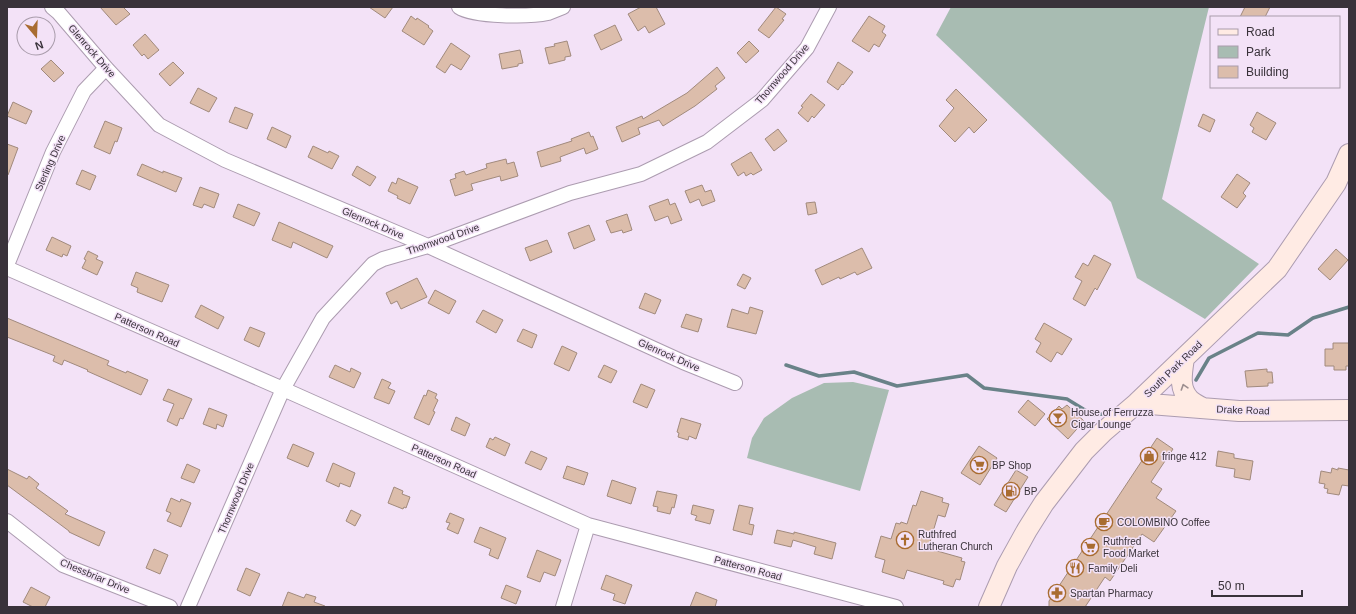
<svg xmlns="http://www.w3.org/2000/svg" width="1356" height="614" viewBox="0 0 1356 614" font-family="Helvetica,sans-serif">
  <rect width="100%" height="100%" fill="#f3e2f7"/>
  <path fill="#a8bcb2" d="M951,7H1209L1162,199L1259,264L1205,319L1137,278L1111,202L936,35Z
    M853,382L889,390L860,491L747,458L752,438L764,418L792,398L824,383Z"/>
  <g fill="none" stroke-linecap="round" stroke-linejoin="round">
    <path stroke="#698288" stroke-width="3.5" d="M786,365L819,376L854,372L897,386L967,375L984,388L1067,399L1093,415L1103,414
      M1196,380L1209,358L1258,333L1288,335L1313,318L1349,307"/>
  </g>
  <path fill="#dcbdab" stroke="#a18a7d" d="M100,7H123L130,14L116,25Z
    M369,7H393L385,18Z
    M641,7H656L665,24L649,33L645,26L638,31L628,14Z
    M776,7L786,14L782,19L784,20L769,38L758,30Z
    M1245,7H1270L1265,17H1240Z
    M411,16L416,20L417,18L429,26L428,27L433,31L424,45L402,31Z
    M869,16L885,26L882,32L886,35L879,47L874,44L869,52L852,41Z
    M615,25L622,40L601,50L594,35Z
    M145,34L159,50L148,59L144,54L142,56L133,45Z
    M567,41L571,56L565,57V60L549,64L545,48L555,46L554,44Z
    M749,41L759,51L746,63L737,53Z
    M451,43L470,56L461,70L451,64L445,73L436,67Z
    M520,50L523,63L518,64V66L502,69L499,54Z
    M51,60L64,73L54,82L41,69Z
    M173,62L184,73L170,86L159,74Z
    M838,62L853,72L843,85L842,84L838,90L827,82Z
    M717,67L725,78L715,86L717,89L695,106L663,126L659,120L638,128L640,134L622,142L616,127L642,116L643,119L687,93Z
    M198,88L217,98L209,112L190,103Z
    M956,89L987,120L974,133L969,127L955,142L939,126L954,108L946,100Z
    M811,94L825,105L814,118L812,116L808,122L798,113L803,107L801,106Z
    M13,102L32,111L26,124L7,116Z
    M235,107L253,114L247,129L229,122Z
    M1257,112L1276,123L1266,140L1252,132L1254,128L1250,125Z
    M1203,114L1215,120L1210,132L1198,126Z
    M105,121L122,128L117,142L115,141L110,154L94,147Z
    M272,127L291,136L286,148L267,139Z
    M778,129L787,141L774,151L765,139Z
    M589,132L591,137L593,136L598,149L586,154L584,148L560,157L561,161L541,167L537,152L572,141L571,139Z
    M7,144L18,148L8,175H7Z
    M313,146L328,153L329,151L339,156L332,169L308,157Z
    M751,152L762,170L753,175L751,173L746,176L744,172L738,176L731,164Z
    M506,159L507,164L514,162L518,176L501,181L500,176L478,182L471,184L473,190L455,196L450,180L456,178L455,174L464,171L466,175L487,168L486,164Z
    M142,164L163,173V171L182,178L176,192L137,175Z
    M357,166L376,177L370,186L352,175Z
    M82,170L96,176L90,190L76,184Z
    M1237,174L1250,183L1243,193L1246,196L1237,208L1221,197Z
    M398,178L418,187L410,204L397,198L398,196L388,191L392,182L396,184Z
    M702,185L705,192L711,190L715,201L702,206L699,199L690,203L685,191Z
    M200,187L219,194L214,208L204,204L202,208L193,205Z
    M668,199L670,205L675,203L682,220L671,224L668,216L655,221L649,206Z
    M815,202L817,213L808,215L806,203Z
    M238,204L260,213L254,226L233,217Z
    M627,214L632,230L623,233L622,230L611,233L606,221Z
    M279,222L333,246L327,258L293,242L291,248L272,240Z
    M589,225L595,240L574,249L568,233Z
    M52,237L71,246L67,256L63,254L62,257L46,250Z
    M547,240L552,252L530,261L525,248Z
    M862,248L872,268L857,275L855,272L840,279L839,277L822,285L815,270Z
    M1336,249L1348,260L1330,280L1318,269Z
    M88,251L98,256L96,259L103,262L97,275L82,268L86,260L84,259Z
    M1094,255L1111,264L1097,290L1095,288L1085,306L1073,299L1082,281L1075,277L1083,263L1088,266Z
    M136,272L169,285L162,302L137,292L138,288L131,285Z
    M743,274L751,278L745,289L737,285Z
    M417,278L427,297L401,309L397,301L391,304L386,293Z
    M435,290L456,301L449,314L428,303Z
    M645,293L661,300L655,314L639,308Z
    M201,305L224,317L218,329L195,317Z
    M750,307L763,311L756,334L727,327L732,309L748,314Z
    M483,310L503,320L496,333L476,322Z
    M686,314L702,319L698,332L681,327Z
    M7,318L109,361L107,365L126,373L127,371L148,380L141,395L87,371L88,370L64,360L62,365L53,361L55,356L7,337Z
    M1044,323L1072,339L1062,355L1057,352L1051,362L1036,352L1041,343L1035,339Z
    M250,327L265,333L259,347L244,340Z
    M523,329L537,335L532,348L517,341Z
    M1333,343H1349V366H1346V370H1334V366H1325V349H1333Z
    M562,346L577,353L569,371L554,364Z
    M335,365L350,372L351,368L361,373L354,388L329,377Z
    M604,365L617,371L611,383L598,377Z
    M1267,369V372H1272L1273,383H1268V386L1247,387L1245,371Z
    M382,379L391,383L388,388L395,391L389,404L374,398Z
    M641,384L655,390L647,408L633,402Z
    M168,389L192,399L183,419L180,418L177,426L167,421L174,404L163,400Z
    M428,390L437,394L435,398L438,400L433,411L435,412L429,425L414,418L424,395L426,396Z
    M1028,400L1045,414L1035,426L1018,412Z
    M1067,405L1084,421L1068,439L1047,419L1059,406L1062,409Z
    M209,408L227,415L223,427L217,424L216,429L203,424Z
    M456,417L470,424L465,436L451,430Z
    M681,418L701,424L696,439L689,436L688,440L678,437L679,433L677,432Z
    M495,437L510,444L505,456L486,447L490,438L493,440Z
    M1157,438L1173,449L1151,482L1162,489L1156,498L1176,511L1154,542L1142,534L1110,581L1105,577L1085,607H1049V601Z
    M293,444L314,453L308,467L287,458Z
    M979,446L997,458L980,485L961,473Z
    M531,451L547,458L541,470L525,463Z
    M1218,451L1234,454V458L1253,461L1250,480L1234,477L1235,469L1216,466Z
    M333,463L355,473L350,487L340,483L339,487L326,481Z
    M187,464L200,470L194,483L181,478Z
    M567,466L588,473L584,485L563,478Z
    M1332,468L1338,470V468L1349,470V486L1342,485L1339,495L1327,493L1328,489L1324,488L1325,484L1319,483L1321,471L1331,473Z
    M7,469L27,479L29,476L39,484L36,488L68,511L65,514L105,532L99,546L69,532V531L7,485Z
    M1016,470L1028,477L1006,512L994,505Z
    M612,480L636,488L631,504L607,496Z
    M394,487L403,491L402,494L410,497L406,508L404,507L403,509L388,503Z
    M657,491L677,495L674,508L672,507L670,514L657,511L658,507L653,506Z
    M921,491L943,498L942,502L949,504L945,517L938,515L930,542L932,543L930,549L962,558L961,561L965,562L960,580L956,579L953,587L943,584L944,581L907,570L904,579L882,572L885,560L875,557L881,536L891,539L896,523L900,524L901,522L907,524L913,505L916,506Z
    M171,498L180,502L181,499L191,503L181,527L167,521L171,513L166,511Z
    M693,505L714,510L710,524L695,520L697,516L691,514Z
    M739,505L753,508L749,524L754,525L752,535L733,530Z
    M351,510L361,515L355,526L346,521Z
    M450,513L464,519L458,534L447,529L450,523L446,522Z
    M480,527L506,538L498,559L489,555L491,549L474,542Z
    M777,530L794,534V532L836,543L832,559L814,554L816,547L793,540L791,547L774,543Z
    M154,549L168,555L160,574L146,568Z
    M537,550L561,560L555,576L544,572L540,582L527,577Z
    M246,568L260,574L250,596L237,590Z
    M606,575L632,585L625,604L613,600L615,594L601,589Z
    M506,585L521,591L516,604L501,598Z
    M31,587L50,597L45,607H33L23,602Z
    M288,592L304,598L306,594L316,597L314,602L325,606V607H282Z
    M696,592L717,600L715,607H690Z"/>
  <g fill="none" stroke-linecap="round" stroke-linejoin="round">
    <defs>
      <path id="street" d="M52,7L58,12L106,68L159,125L225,160L428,246L683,362L735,383
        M459,7C474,17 530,17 548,13C553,11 558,9 563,7
        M7,265L53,152L84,91L106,68
        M7,268L283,389L588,525L896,607
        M7,521L63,565L170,607
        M188,607L283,389L323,318L373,264L383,259L428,246L570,193L641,174L707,142L762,100L807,48L829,7
        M563,607L588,525"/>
      <path id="secondary" d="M1184,358C1182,372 1178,389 1190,400C1193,403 1199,406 1203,408
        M1137,403L1239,411L1349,410
        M989,607L1007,566L1027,530L1044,503L1084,451L1103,432L1137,403L1277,269L1336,183L1349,154"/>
    </defs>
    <use href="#street" stroke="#ac9cb0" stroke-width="16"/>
    <use href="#secondary" stroke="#ac9cb0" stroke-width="22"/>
    <use href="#street" stroke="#fff" stroke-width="14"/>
    <use href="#secondary" stroke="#ffebe4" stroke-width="20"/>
  </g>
  <defs><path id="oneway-chevron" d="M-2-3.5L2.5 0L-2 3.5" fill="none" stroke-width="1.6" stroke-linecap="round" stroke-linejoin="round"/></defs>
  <use stroke="#9c8e8f" href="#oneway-chevron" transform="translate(1184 387) rotate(-108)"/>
  <defs>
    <symbol id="bar-ring" viewBox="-11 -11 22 22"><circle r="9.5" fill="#f3e2f7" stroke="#a96c31" stroke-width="1.5"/><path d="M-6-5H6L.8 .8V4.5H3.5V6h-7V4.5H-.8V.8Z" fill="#a96c31"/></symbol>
    <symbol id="shop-ring" viewBox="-11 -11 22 22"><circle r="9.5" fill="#f3e2f7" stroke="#a96c31" stroke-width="1.5"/><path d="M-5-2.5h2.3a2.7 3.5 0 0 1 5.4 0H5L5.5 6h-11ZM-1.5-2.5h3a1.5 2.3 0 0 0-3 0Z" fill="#a96c31"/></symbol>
    <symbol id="supermarket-ring" viewBox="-11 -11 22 22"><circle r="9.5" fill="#f3e2f7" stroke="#a96c31" stroke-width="1.5"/><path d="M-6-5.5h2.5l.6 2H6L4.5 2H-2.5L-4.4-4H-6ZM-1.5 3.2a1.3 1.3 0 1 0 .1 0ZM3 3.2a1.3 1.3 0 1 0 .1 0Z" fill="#a96c31"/></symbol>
    <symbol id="fuel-ring" viewBox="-11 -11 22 22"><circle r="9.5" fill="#f3e2f7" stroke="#a96c31" stroke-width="1.5"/><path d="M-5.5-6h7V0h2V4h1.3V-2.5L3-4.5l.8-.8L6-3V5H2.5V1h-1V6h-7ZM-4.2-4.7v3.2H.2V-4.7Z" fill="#a96c31"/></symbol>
    <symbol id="cafe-ring" viewBox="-11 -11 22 22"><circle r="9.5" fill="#f3e2f7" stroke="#a96c31" stroke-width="1.5"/><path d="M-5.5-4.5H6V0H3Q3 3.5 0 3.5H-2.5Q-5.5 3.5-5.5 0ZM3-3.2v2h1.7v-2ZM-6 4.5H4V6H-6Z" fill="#a96c31"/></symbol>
    <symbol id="church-ring" viewBox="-11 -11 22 22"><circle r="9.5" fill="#f3e2f7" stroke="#a96c31" stroke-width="1.5"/><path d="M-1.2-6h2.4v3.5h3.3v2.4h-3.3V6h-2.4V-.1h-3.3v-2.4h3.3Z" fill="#a96c31"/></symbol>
    <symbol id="restaurant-ring" viewBox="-11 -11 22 22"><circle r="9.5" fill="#f3e2f7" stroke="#a96c31" stroke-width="1.5"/><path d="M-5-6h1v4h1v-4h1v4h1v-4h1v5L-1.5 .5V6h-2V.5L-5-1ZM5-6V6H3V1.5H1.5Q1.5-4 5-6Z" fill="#a96c31"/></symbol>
    <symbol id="pharmacy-ring" viewBox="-11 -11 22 22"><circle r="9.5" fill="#f3e2f7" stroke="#a96c31" stroke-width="1.5"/><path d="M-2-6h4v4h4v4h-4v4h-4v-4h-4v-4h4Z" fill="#a96c31"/></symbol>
  </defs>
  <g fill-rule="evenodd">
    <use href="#bar-ring" x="1048" y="408" width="20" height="20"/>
    <use href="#shop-ring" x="1139" y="446" width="20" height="20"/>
    <use href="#supermarket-ring" x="969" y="455" width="20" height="20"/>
    <use href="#fuel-ring" x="1001" y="481" width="20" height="20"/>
    <use href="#cafe-ring" x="1094" y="512" width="20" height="20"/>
    <use href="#church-ring" x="895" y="530" width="20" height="20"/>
    <use href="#supermarket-ring" x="1080" y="537" width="20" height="20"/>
    <use href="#restaurant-ring" x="1065" y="558" width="20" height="20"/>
    <use href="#pharmacy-ring" x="1047" y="583" width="20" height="20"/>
  </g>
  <g text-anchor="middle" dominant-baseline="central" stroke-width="3" stroke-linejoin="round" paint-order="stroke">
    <g font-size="10" fill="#39323a" stroke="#f3e2f7">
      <text transform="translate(92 51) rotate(49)">Glenrock Drive</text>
      <text transform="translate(782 74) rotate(-49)">Thornwood Drive</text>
      <text transform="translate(50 163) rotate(-66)">Sterling Drive</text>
      <text transform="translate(373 223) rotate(23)">Glenrock Drive</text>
      <text transform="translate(443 239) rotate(-19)">Thornwood Drive</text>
      <text transform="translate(147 330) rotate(24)">Patterson Road</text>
      <text transform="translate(669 355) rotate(24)">Glenrock Drive</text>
      <text transform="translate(1173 369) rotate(-44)">South Park Road</text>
      <text transform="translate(1243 410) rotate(2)">Drake Road</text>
      <text transform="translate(444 461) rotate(24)">Patterson Road</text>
      <text transform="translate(236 498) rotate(-67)">Thornwood Drive</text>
      <text transform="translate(748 568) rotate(15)">Patterson Road</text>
      <text transform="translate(95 576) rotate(23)">Chessbriar Drive</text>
    </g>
    <g font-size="10" fill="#39323a" stroke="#f3e2f7" text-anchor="start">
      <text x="1071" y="412">House of Ferruzza<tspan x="1071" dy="12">Cigar Lounge</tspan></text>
      <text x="1162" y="456">fringe 412</text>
      <text x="992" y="465">BP Shop</text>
      <text x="1024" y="491">BP</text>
      <text x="1117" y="522">COLOMBINO Coffee</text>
      <text x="918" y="534">Ruthfred<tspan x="918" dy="12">Lutheran Church</tspan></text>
      <text x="1103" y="541">Ruthfred<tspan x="1103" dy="12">Food Market</tspan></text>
      <text x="1088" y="568">Family Deli</text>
      <text x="1070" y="593">Spartan Pharmacy</text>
    </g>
  </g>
  <rect width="1356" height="614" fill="none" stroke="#39323a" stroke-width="16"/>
  <rect x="1210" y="16" width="130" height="72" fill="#f3e2f7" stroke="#a99cab"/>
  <rect x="1218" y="29" width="20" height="6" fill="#ffebe4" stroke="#a99cab"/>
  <text x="1246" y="36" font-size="12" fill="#39323a">Road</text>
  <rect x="1218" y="46" width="20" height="12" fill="#a8bcb2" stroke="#a99cab"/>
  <text x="1246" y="56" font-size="12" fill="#39323a">Park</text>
  <rect x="1218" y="66" width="20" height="12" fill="#dcbdab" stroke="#a99cab"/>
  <text x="1246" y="76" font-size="12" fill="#39323a">Building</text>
  <g transform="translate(36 36) rotate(161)"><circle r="19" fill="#f3e2f7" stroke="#a99cab"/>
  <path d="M0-3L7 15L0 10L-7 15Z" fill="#a96c31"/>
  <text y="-6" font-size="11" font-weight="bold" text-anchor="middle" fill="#39323a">N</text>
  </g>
  <path d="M1212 590v6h90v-6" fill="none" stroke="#39323a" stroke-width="2"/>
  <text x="1218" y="590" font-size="12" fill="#39323a" stroke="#f3e2f7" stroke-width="3" paint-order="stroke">50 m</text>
</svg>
